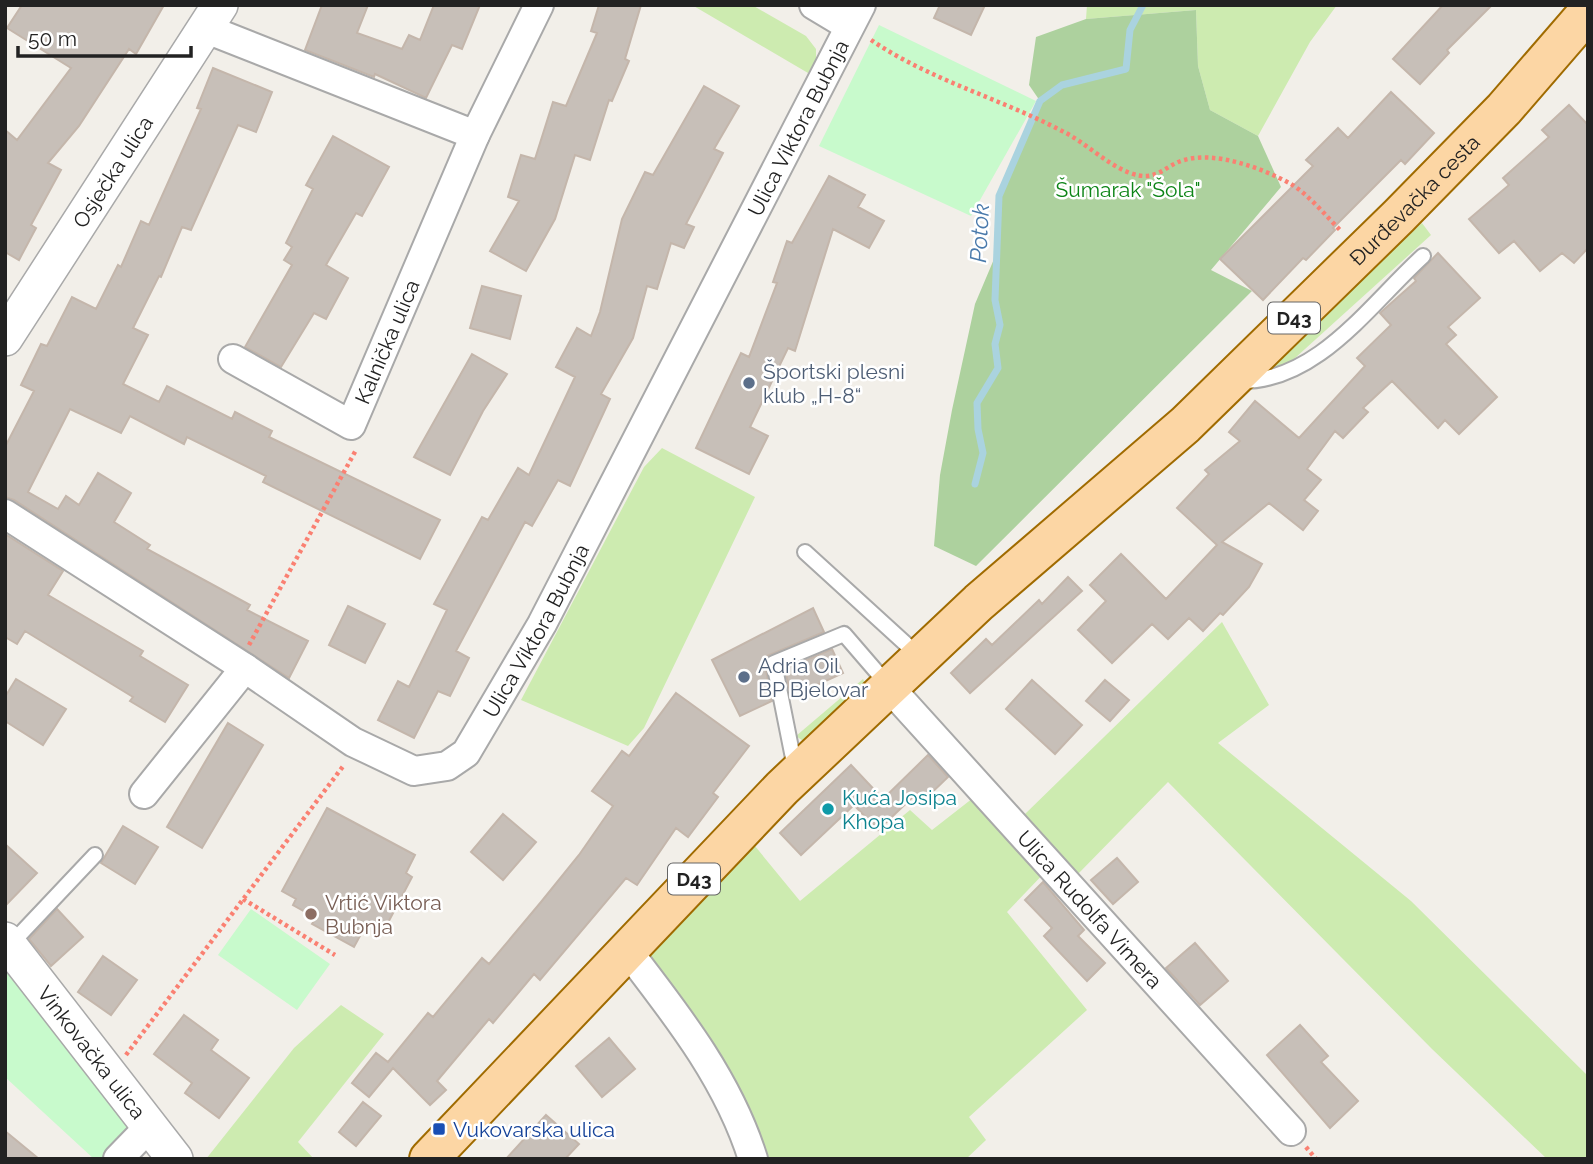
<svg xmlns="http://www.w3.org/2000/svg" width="1593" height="1164" viewBox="0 0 1593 1164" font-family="Raleway,sans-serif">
  <rect width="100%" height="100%" fill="#f2efe9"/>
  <path fill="#cdebb0" d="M692,5H752L806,36L816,49V61L808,73Z
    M1087,5H1337L1310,42L1258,136L1210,110L1198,66L1196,10L1086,19Z
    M1422,223L1431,235L1284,368L1263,369Z
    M662,448L755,497L644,728L628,746L521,700L644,467Z
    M1222,622L1269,705L1218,743L1411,901L1588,1076V1159H1547L1432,1049L1168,782L1078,874L1025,814Z
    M863,679L867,687L806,743L796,736Z
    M982,791L1050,867L1007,912L1087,1010L969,1117L986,1140L966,1159H753L640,966L750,840L800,901L910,810L932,830Z
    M341,1005L384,1034L298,1142L314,1159H206L294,1048Z"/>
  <path fill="#add19e" d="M1196,10L1198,66L1210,110L1258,136L1281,187L1211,270L1252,291L976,566L934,546L940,475L952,410L975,304L997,252L999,196L1040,101L1029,85L1036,37L1086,19Z"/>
  <path fill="#c8facc" d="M879,25L1036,101L971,216L819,146Z
    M251,909L330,964L297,1010L218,955Z
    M5,970L135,1126L101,1159H94L5,1077Z"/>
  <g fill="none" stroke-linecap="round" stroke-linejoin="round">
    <path stroke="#aad3df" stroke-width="7" d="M975,484L983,453L978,429L977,403L998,368L995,344L1000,325L995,300L999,196L1040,101L1062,85L1126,69L1130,30L1143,5"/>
  </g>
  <path fill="#c7bfb8" stroke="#c4b6ab" stroke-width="2" d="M22,5H164L136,54L129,49L79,126L48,163L61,170L31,225L36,228L19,260L5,252V130L17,140L71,68L7,28Z
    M322,5H368L357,33L402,49L409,35L420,40L434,5H480L462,49L452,45L426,98L375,74L374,77L305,50Z
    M599,5H641L625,59L629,61L612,101L609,100L590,160L575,155L555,219L526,271L490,251L519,201L508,197L521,155L535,159L553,102L566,106L597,33L591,31Z
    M940,5H985L971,35L934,18Z
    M1443,5H1492L1447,50L1449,53L1420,84L1393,59Z
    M213,68L272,92L256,132L238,125L191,230L182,227L161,277L159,276L133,328L148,335L123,384L159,402L167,386L232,419L235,412L272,431L269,437L440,520L420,559L263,482L266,476L187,437L184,444L130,416L121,433L70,409L28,492L58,509L66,496L79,505L98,473L131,493L114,522L150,545L147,549L250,605L247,610L308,641L289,678L14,500L5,497V447L34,391L21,385L41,344L47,346L72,297L96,309L118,265L121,267L141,221L149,225L201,109L197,108Z
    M704,86L739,106L714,149L723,153L686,224L694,227L684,248L671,243L657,289L647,286L633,338L601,394L610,399L570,486L558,480L532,526L525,522L456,651L469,658L450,696L438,691L414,738L378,720L398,681L409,687L447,610L434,604L482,517L488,520L518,468L529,475L575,377L556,367L577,328L591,336L600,312L622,219L645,172L653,175Z
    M1391,92L1434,133L1405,164L1401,160L1333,228L1335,230L1306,260L1303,258L1263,300L1220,259L1313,166L1306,160L1338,128L1348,138Z
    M1569,105L1588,125V248L1574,263L1562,253L1540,271L1514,241L1499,253L1469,219L1509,185L1503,178L1549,137L1542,130Z
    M333,136L389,167L362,216L356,213L326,265L348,278L326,319L314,313L281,367L245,347L292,265L284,260L292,247L286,243L313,189L306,185Z
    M829,176L865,195L858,207L884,221L869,248L833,229L795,351L788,348L750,427L768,436L749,474L696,448L741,353L749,357L777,283L773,282L787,241L792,243Z
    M1438,253L1480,298L1448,327L1456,335L1446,344L1497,397L1459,434L1445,420L1438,428L1392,381L1363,408L1368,412L1343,438L1335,431L1307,469L1321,480L1304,500L1318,511L1303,530L1269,503L1222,542L1262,564L1249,587L1223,615L1220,613L1203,631L1189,618L1168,639L1152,624L1112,663L1078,630L1106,601L1090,585L1121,554L1166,599L1217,545L1177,508L1209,474L1205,470L1240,441L1229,432L1255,401L1299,438L1365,366L1357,358L1391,325L1380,313L1416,281L1414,278Z
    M482,286L521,296L510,339L470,328Z
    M472,354L507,374L483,411L450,475L414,457Z
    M5,534L63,571L48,595L143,651L140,656L188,685L165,722L130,701L133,697L25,631L17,644L5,637Z
    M1068,577L1082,591L970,693L951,673L986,639L992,645L1039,600L1042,604Z
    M348,606L385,624L365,663L329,645Z
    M813,608L824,632L767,656L765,665L772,701L740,716L712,660Z
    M832,649L843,673L804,691L802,686L790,692L785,669Z
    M16,679L66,709L43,745L5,721V697Z
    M1032,680L1082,725L1055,754L1006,709Z
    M1105,680L1129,700L1110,721L1086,701Z
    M676,693L749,746L713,793L718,797L688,837L676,828L637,885L626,878L540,980L534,974L493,1023L489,1019L437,1081L446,1090L430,1105L393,1068L369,1097L352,1083L376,1053L388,1062L428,1013L433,1017L482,958L489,964L541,902L579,855L613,806L592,791L622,751L629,756Z
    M228,723L263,745L202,848L167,827Z
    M928,755L948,777L923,801L916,794L878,830L854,805L801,855L780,833L851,765L883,799Z
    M327,808L415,855L406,873L412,877L383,932L367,923L354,947L312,924L316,918L293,905L296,899L282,891Z
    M503,814L536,842L503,880L471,852Z
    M123,826L158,847L135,884L101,863Z
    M5,844L37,873L5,906Z
    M1117,858L1138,882L1113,904L1091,880Z
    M1043,882L1084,930L1078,936L1105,963L1087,981L1044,936L1052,928L1025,900Z
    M57,909L83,937L51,966L29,939Z
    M1195,943L1228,981L1200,1005L1166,968Z
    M103,956L137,980L111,1015L78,992Z
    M184,1015L218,1040L211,1050L249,1078L219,1118L185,1093L192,1083L154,1054Z
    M1300,1025L1328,1056L1321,1062L1358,1101L1330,1128L1267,1055Z
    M609,1038L635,1069L602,1097L576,1066Z
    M363,1102L381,1116L356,1146L339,1132Z
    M546,1115L579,1144L565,1159H506Z
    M5,1131L39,1159H5Z"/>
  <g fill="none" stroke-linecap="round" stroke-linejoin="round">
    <defs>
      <path id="service" d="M1239,381C1317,383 1370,304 1423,256
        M805,552L919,656
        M795,768L774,663L844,634L888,685
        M10,945L95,855"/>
      <g id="minor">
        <path d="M814,5L849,26"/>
        <path d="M204,28L475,135"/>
        <path id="s1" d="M233,359L351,425L475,135L539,5"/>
        <path id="s2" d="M5,514L245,668L353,742L414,771L447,766L466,753L542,624L861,5"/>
        <path id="s3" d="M888,686L1291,1131"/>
        <path d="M144,794L245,668"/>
        <path d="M626,949C676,1014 728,1079 753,1159"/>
        <path d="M118,1159L150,1126"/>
      </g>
      <g id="tertiary">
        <path id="s4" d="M5,338L220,5"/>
        <path id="s5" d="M5,940L175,1159"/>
      </g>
      <g id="primary">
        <path id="s6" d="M429,1159L782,788L979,602L1185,425L1399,216L1504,109L1588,12"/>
      </g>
    </defs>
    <use href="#service" stroke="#a9a9a9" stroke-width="18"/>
    <use href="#minor" stroke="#a9a9a9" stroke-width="32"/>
    <use href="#tertiary" stroke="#a9a9a9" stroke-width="38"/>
    <use href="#primary" stroke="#a06b00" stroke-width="42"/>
    <path stroke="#fa8072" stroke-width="4.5" stroke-dasharray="3.5 3.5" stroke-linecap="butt" d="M871,40C930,80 999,98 1062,131C1085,142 1106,164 1130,173C1157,183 1165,165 1184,160C1216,151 1262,168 1291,184C1309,195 1326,216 1341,231
      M249,645L356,450
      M243,899L335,955
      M126,1055L344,765
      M1306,1147L1316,1159"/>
    <use href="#service" stroke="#fff" stroke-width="14"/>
    <use href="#minor" stroke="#fff" stroke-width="28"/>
    <use href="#tertiary" stroke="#fff" stroke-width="35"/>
    <use href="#primary" stroke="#fcd6a4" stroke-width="38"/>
  </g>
  <g fill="#5c6f8a" stroke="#fff" stroke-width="2.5">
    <circle cx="749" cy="383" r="7"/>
    <circle cx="744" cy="677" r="7"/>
  </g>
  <circle fill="#0f9aa8" stroke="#fff" stroke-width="2.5" cx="828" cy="809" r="7"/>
  <circle fill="#8d6e63" stroke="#fff" stroke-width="2.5" cx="311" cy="914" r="7"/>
  <rect fill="#1a4fb4" stroke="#fff" stroke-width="2.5" x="432" y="1122" width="14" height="14" rx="3.5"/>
  <g text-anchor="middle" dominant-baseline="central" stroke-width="5" stroke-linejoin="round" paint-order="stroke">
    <g fill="#fff" stroke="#646464" stroke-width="2">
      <rect x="1268" y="302.5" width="52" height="31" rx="5"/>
      <rect x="668" y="863.5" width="52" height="31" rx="5"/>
    </g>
    <g font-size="19" font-weight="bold" fill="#222">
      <text x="1294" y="318">D43</text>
      <text x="694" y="879">D43</text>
    </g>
    <g font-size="21" fill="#222" stroke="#fff">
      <text stroke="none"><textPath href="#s2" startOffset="1248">Ulica Viktora Bubnja</textPath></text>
      <text stroke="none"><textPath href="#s4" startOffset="198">Osječka ulica</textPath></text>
      <text stroke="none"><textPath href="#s6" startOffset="1376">Đurđevačka cesta</textPath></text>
      <text stroke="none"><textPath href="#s1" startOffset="226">Kalnička ulica</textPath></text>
      <text stroke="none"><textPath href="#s2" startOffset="681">Ulica Viktora Bubnja</textPath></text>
      <text stroke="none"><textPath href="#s3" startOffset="301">Ulica Rudolfa Vimera</textPath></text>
      <text stroke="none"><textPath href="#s5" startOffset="142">Vinkovačka ulica</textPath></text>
    </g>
    <g font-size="21" fill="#0c8416" stroke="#fff">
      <text x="1128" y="189">Šumarak "Šola"</text>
    </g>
    <g font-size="21" fill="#4e5e75" stroke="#fff" text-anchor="start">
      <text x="763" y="371">Športski plesni<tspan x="763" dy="24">klub „H-8“</tspan></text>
      <text x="758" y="665">Adria Oil<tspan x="758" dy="24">BP Bjelovar</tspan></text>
    </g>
    <g font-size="21" fill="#0d838f" stroke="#fff" text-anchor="start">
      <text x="842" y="797">Kuća Josipa<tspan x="842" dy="24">Khopa</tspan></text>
    </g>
    <g font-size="21" fill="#785e54" stroke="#fff" text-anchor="start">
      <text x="325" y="902">Vrtić Viktora<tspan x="325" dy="24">Bubnja</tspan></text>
    </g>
    <g font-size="21" fill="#164399" stroke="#fff" text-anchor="start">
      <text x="453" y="1129">Vukovarska ulica</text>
    </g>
    <g font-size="23" font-style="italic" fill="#4a7aab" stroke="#fff">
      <text transform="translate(979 233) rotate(-87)">Potok</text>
    </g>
  </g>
  <rect width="1593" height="1164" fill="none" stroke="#222222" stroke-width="14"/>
  <path d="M18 46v10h173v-10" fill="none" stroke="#222222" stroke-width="3.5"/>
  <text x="28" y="46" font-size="21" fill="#222222" stroke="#ffffff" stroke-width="5" paint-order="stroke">50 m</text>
</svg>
